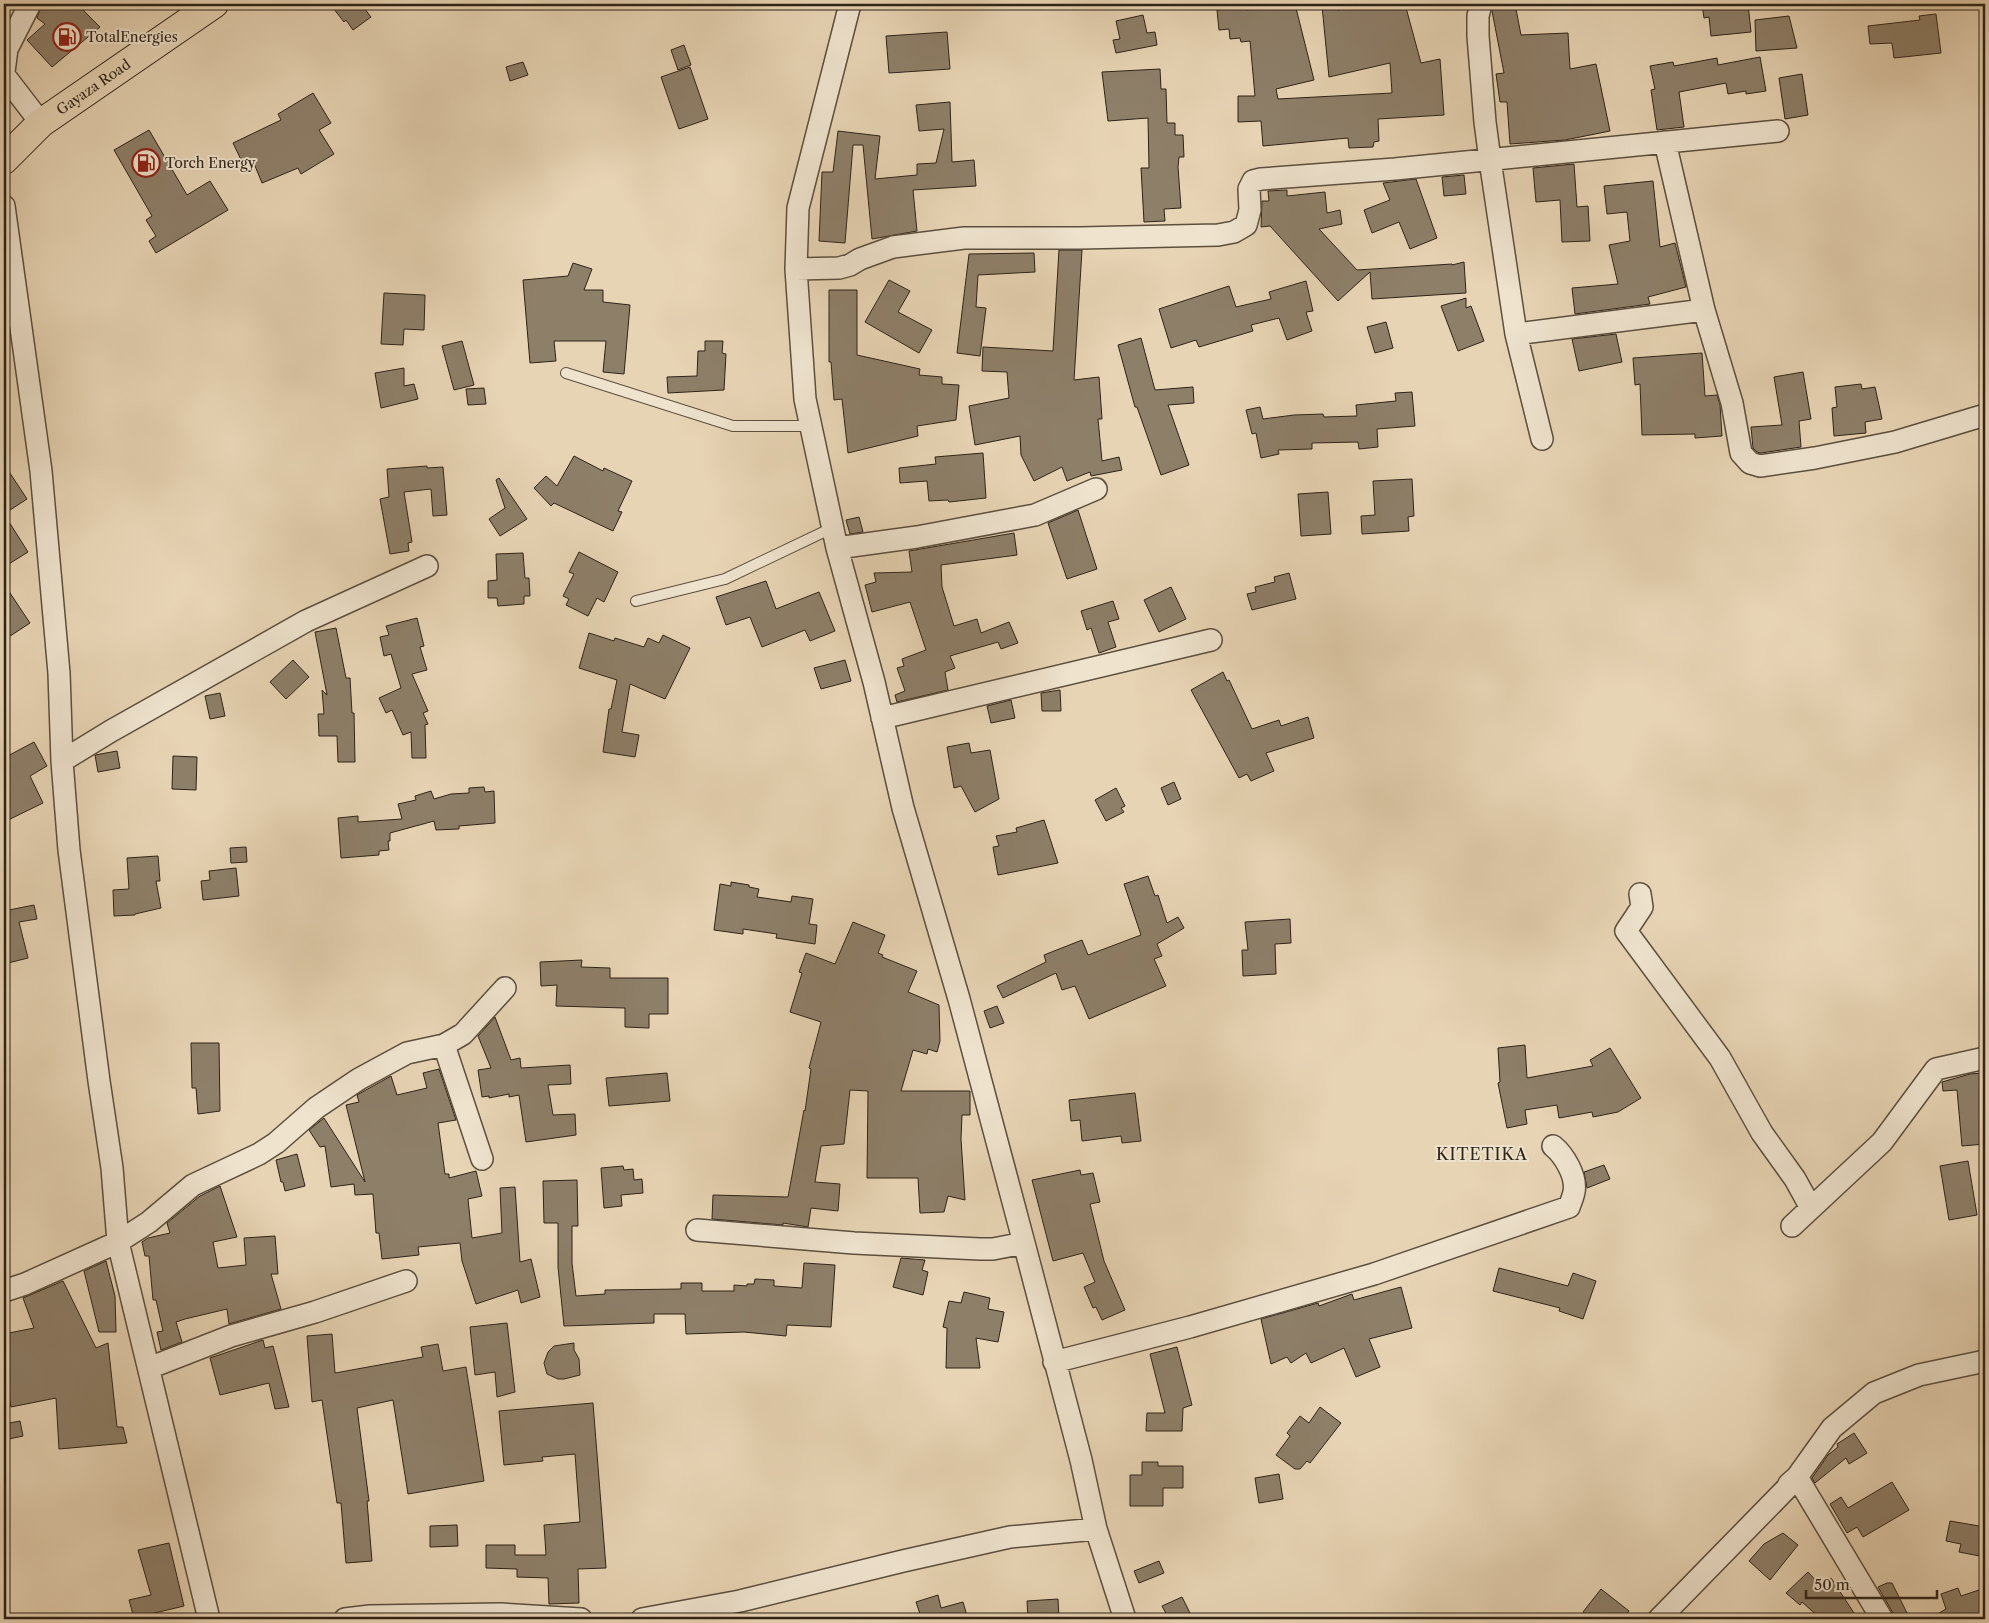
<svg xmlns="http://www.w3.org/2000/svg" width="1989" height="1623" viewBox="0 0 1989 1623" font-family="'Libre Caslon Text',serif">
  <rect width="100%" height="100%" fill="#e7d4b4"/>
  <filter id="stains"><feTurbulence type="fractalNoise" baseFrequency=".004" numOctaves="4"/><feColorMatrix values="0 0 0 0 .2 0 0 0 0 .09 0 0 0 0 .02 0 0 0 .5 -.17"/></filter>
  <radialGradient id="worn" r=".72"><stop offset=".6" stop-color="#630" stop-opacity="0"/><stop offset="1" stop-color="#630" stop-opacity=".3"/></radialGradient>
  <path fill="#8e7f69" stroke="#2e2317" d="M42,4H77L100,27L52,67L27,40L45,24L37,18Z
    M330,4H361L371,17L353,30L346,20L344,22Z
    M1274,4H1295L1314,80L1276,89L1278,99L1392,93L1390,63L1329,77L1322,6L1337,4L1338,10L1363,4H1405L1421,63L1440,59L1444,115L1378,119L1379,141L1374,142L1373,147L1349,148L1348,138L1263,146L1261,121L1238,122V96H1255L1250,41L1241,42L1240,38L1230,39L1229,29L1219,30L1217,10L1246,7L1247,10Z
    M1515,4L1521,35L1568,33L1570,69L1596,64L1610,131L1565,140L1510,144L1507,102H1500L1496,74L1504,73L1492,11L1493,7Z
    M1702,4H1748L1751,32L1711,36L1709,17L1704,18Z
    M1936,14L1941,53L1894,58L1892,43L1870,44L1868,26L1920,20L1919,16Z
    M1143,15L1147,33L1155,32L1157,45L1116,53L1113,40L1120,39L1116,21Z
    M1789,16L1797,48L1756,51L1755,20Z
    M947,32L950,69L889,73L886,36Z
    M684,45L691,65L678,70L671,50Z
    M1760,57L1766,91L1746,94V91L1728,94L1726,83L1679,92L1684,127L1657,130L1651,90L1655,89L1650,66L1673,62L1674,66L1717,58L1718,65Z
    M523,62L528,75L510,81L506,67Z
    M690,67L708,119L679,129L661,77Z
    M1160,69L1161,89H1166L1167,123H1175V135H1183L1184,157H1179L1178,167L1181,208L1164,209L1165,221L1144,222L1141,168H1149L1148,118L1108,121L1102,72Z
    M1802,74L1808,115L1785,119L1779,78Z
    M313,93L331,123L319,130L334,154L301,174L298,168L262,183L253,161L244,166L233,143L281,120L278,114Z
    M950,102L952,162L974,160L976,186L913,190L917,231L872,239L863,145H853L845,243L819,241L822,172H833L838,131L880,136L875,179L917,175V164L936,163L944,129L919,131L916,105Z
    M149,130L187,195L210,181L228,210L156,253L149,241L156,236L146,220L152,216L114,150Z
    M1574,164L1577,207L1588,206L1590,241L1562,242L1560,200L1536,202L1533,168Z
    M1464,175L1466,194L1444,196L1442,177Z
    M1416,179L1437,238L1410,249L1399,222L1372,233L1364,210L1390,200L1383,183Z
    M1653,181L1660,247L1675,243L1686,287L1648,297L1650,304L1575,314L1572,288L1618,284L1609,245L1630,241L1627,212L1607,214L1604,186Z
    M1287,190V196L1325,192L1327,213L1340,210L1342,224L1319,229L1357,270L1452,264V265L1464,262L1466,293L1372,299L1370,272L1338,301L1270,226L1261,227L1262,201H1269L1268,191Z
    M1059,250H1082L1074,380L1099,377L1102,419H1098L1102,461L1119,457L1122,470L1091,476L1090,472L1067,481L1062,467L1034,481L1021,455L1020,436L975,445L969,406L1009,398L1007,372L982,371L983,347L1053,351Z
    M1034,253L1035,272L978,275L976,307L986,308L980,356L957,353L969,254Z
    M573,263L592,269L584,290H603V302L630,305L624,374L603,372L606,341H554L556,361L530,363L523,280L568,276Z
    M889,280L910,291L898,312L932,330L919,353L865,322Z
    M1306,281L1313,311L1306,312L1312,331L1287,340L1279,318L1251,325L1253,331L1199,347L1196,340L1171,348L1159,309L1229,286L1236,307L1271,299L1269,292Z
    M829,290H857V355L920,369L919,375L942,377V384L959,385L956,420L917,426L918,436L848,453L842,399L834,400L831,362H829Z
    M384,293L425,295L424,330L404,329L403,345L381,344Z
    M1466,298V308L1471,306L1484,341L1458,351L1441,306Z
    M1386,322L1393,348L1375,353L1367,327Z
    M1616,334L1622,362L1579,371L1572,339Z
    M1141,338L1155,390L1193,387L1194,403L1168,405L1189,465L1161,475L1137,407H1135L1118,345Z
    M462,341L474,385L454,390L442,346Z
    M705,341H723L722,353L726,354L724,390L668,393L667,377L697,376L698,351H705Z
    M1702,353L1705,396L1717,395L1720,405L1722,436L1695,438V434L1642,435L1640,384L1635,385L1633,358Z
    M404,368V386L414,384L418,399L381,408L375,373Z
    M1803,372L1811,419L1799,421L1801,447L1761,453L1757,452L1753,448L1751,427L1782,425L1774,377Z
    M1861,384L1862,389L1875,387L1882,419L1865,422L1866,433L1834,436L1832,408L1837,407L1835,387Z
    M484,388L486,404L468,405L466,389Z
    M1412,392L1415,426L1377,429L1378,447L1359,449L1358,442L1312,443V449L1278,450L1279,454L1261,458L1256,433L1252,434L1246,410L1260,407L1263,419L1294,415L1323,414L1324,417L1357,416L1356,405L1396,401L1395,393Z
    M983,453L986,498L949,502L948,500L929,501L927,481L900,483L899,468L936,464L935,457Z
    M574,456L603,471L604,468L632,481L618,511L622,512L613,531L554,503L551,506L534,488L546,476L557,486Z
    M4,464L27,499L4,514Z
    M427,466V468L443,467L447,515L433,516L431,489L404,492L412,542L408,543L409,551L390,554L380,499L389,497L387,469Z
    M499,478L527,519L500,536L489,519L505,508L496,480Z
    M1412,479L1414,516L1408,517L1409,531L1362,534L1361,516L1375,515L1373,481Z
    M1328,492L1331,534L1301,536L1298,494Z
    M1078,510L1097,569L1067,579L1048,523Z
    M4,514L28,552L4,567Z
    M859,517L863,532L850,534L846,520Z
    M1014,533L1017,555L941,565L942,587L954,626L977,619L981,633L1009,622L1018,643L1001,649L998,642L950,656L955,668L945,672L948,690L897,702L895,695L905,691L897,668L904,666L902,659L926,650L910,602L872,612L865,585L876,582L874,573L912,572L909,551Z
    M579,552L618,572L604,602L597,598L588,616L566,605L569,599L563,596L574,574L569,572Z
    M523,553L525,578H529L530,596H524V604L498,606L497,598H488V581L497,580L496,554Z
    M1289,573L1296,599L1252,610L1247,594L1256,592L1255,587L1275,582L1274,577Z
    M766,581L776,609L819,592L835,631L810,641L805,630L762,647L750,617L726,625L716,597Z
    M4,584L30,623L4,640Z
    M1171,587L1186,619L1159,632L1144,600Z
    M1113,601L1119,619L1108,622L1116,647L1099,653L1091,628L1087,630L1081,611Z
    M417,618L424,646L420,647L427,670L412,674L428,711L423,713L428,724L425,725L426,758H412L411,732L403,735L392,710L386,713L379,698L401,688L391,654L384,656L380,637L389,635L386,626Z
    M336,628L346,678H350L352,713H354L355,762H338L337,736H319L318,714H324L322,690L327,695L315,632Z
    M589,633L614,641L615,638L644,647L648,638L659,643L663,635L690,648L665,699L630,684L622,732L639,735L635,757L603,752L609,709H611L617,680L579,668Z
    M293,660L309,677L286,699L270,682Z
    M845,660L851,681L821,689L814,668Z
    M1223,672L1227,681L1229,680L1252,729L1279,720L1281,726L1308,717L1314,738L1266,753L1274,771L1251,781L1247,774L1239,778L1191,690Z
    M1060,690L1061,711H1042L1041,693Z
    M220,693L225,716L210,719L205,696Z
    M1011,700L1015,718L991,723L987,706Z
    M34,742L47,766L30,776L43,803L4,822V758Z
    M969,743L971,753L990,750L999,799L975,812L961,786L954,788L947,747Z
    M117,751L120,768L98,772L95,755Z
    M173,756L197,757L196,790L172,789Z
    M1174,782L1181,799L1168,805L1161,788Z
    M484,787L485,792L494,791L495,823L459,826V829L436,830L434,821L390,833V841H388L389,850L379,851V855L341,858L338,818L358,816V822L402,819L398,804L416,800L415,796L431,791L434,799L451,794L469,793V788Z
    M1116,788L1125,806L1121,808L1124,812L1106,821L1095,800Z
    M1044,820L1058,863L998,875L993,847L999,846L996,836L1017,832L1016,828Z
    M246,847L247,862L231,863L230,848Z
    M158,856L160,881H156L161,908L135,914V915L114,916L113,890L129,889L127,858Z
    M236,868L239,896L203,900L201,881L210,880L209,871Z
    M1148,876L1155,896L1158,895L1167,923L1178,917L1184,928L1157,944L1162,956L1154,959L1166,986L1089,1019L1075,986L1062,990L1056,973L1003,998L997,986L1046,962L1044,955L1082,940L1088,955L1141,935L1124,884Z
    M731,882L749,885V887L759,889L757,897L791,902L792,896L813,899L809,924L817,925L815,944L776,938L777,934L743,929V934L714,930L720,884L731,886Z
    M34,905L37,919L19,922L28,958L4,964V911Z
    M1290,919L1291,943L1275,944L1276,974L1243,976L1242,950H1248L1245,922Z
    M853,922L885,935L878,953L883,955L882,957L917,971L908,992L939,1005L940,1041L937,1052L928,1049L927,1054L913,1050L901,1091H970V1115H962L961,1139L965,1200L948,1196L944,1212L920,1213L918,1178H867L868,1091L850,1090L844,1144L821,1146L815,1182L840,1184L838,1211L811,1208L808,1227L783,1223V1225L712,1219L713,1195L788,1197L804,1110L805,1111L811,1069L809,1068L821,1022L790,1012L802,973L799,972L806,953L835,964Z
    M582,960L581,967L610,968V978H668V1014H649V1028L625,1027V1008L556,1006L557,985L541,986L540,962Z
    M997,1006L1004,1023L990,1028L984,1011Z
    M495,1017L511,1060L520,1058L521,1068L570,1065L571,1084L548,1085L553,1115L575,1114L576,1135L526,1142L519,1095L509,1097V1094L489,1098V1096L482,1097L478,1070L491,1068L478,1036Z
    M191,1043H219L220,1111L198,1114L196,1088H192Z
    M1525,1045L1527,1078L1593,1066L1590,1060L1610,1048L1641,1098L1618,1112L1593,1117L1592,1112L1559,1118L1557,1105L1525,1110L1527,1124L1507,1128L1498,1083L1500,1082L1498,1048Z
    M439,1069L456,1120L438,1123L445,1174H449V1178L476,1171L482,1196L468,1199L472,1238L502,1233L500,1188L515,1187L520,1262L531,1259L540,1297L521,1303L518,1290L476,1304L462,1261L460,1243L418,1247L419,1255L382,1259L379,1233H376L373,1194L355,1195L354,1184L331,1187L325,1146L320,1147L309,1130L324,1118L365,1182L346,1105L359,1102L357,1095L391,1076L397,1095L427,1088L423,1073Z
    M667,1073L670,1101L609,1106L606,1078Z
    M1983,1073L1985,1090V1144L1962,1146L1957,1090L1943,1091L1942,1082L1970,1074Z
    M1135,1093L1141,1141L1122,1143L1121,1136L1082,1141L1080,1120L1071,1121L1069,1100Z
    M297,1154L305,1186L285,1191L283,1182H281L276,1160Z
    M1968,1161L1977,1215L1949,1220L1940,1166Z
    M1604,1165L1610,1179L1587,1188L1584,1172Z
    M623,1166L624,1170L633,1169L634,1180L642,1179L643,1193L621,1195L622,1206L604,1208L601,1168Z
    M1080,1170L1081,1175L1093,1173L1100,1202L1090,1204L1104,1261L1125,1310L1102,1320L1096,1307L1093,1308L1084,1287L1095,1282L1083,1253L1053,1261L1032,1180Z
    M577,1180L578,1226H572V1263L576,1296L605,1294V1290L681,1289V1283H702V1291H734V1285L747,1286V1284H754L755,1279L774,1280V1286L802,1288L804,1263L835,1265L831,1327L787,1325L786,1336L744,1332L686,1334L685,1314H654V1323L564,1326L558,1267V1223H544L543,1181Z
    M220,1186L237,1237L213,1242L218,1268L246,1265L244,1238L275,1236L278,1274H271L281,1309L229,1324L227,1309L185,1319L176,1322L182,1342L161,1350L157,1332L163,1331L156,1300H153L149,1256H145L142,1242L148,1238L170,1233L167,1223L200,1196Z
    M901,1258L925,1260L922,1270L928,1272L923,1295L893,1287Z
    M106,1261L115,1296L116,1332H99L84,1271Z
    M1499,1268L1568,1286L1573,1273L1596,1281L1583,1319L1559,1311L1560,1308L1493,1291Z
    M63,1281L96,1348L108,1343L117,1427H123L127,1443L59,1449L56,1398L11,1407L9,1397H6L4,1387V1334L34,1328L23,1298Z
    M1401,1287L1412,1328L1369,1339L1380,1367L1356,1377L1344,1348L1311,1363L1306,1353L1291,1363L1287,1357L1271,1364L1261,1319L1318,1303L1319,1306L1352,1294L1354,1300Z
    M964,1292L990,1298L988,1309L1004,1312L998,1342L976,1338L980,1368H946L947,1328L943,1327L949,1301L961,1303Z
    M507,1323L515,1392L497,1397L495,1372L475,1375L470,1327Z
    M332,1334L335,1373L423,1357L421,1347L438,1344L443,1371L466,1367L484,1481L408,1494L393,1400L357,1408L369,1501H367L372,1561L346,1563L341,1503H337L322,1400L312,1402L307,1336Z
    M263,1340L265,1348L273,1346L289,1407L275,1409L269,1383L220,1395L210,1358Z
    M574,1343V1350L579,1359L580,1375L564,1379H558L547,1374L544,1363L548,1352L554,1346Z
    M1177,1347L1192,1405L1183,1408L1182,1431H1146L1147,1413H1165L1150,1354Z
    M593,1403L606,1568L578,1569L579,1603L549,1604L548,1578L517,1577V1569L486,1568V1545H515V1555H546L544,1525L580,1522L575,1454L542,1457L543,1461L504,1465L499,1411Z
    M1320,1407L1341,1423L1310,1463L1307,1461L1300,1469H1295L1276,1455L1290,1436L1287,1433L1300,1416L1309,1423Z
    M20,1421L23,1436L4,1440V1424Z
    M1854,1433L1867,1453L1849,1464L1846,1458L1815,1483L1812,1478L1828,1455L1838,1447L1837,1444Z
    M1142,1462H1158V1466H1183V1488H1163V1506H1130V1475H1142Z
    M1279,1474L1283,1499L1259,1503L1255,1478Z
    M1892,1482L1909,1510L1863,1537L1857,1527L1847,1533L1830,1504L1841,1497L1848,1508Z
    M1950,1521L1985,1527V1557L1959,1552L1961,1544L1946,1541Z
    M457,1525L458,1546L430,1547V1526Z
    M1783,1533L1798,1545L1770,1580L1749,1561L1764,1544Z
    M169,1543L184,1606L134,1618L129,1600L151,1595L138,1550Z
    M1159,1561L1164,1573L1139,1583L1134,1571Z
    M1808,1572L1820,1585L1831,1578L1858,1619H1821L1802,1602L1800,1605L1786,1593Z
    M1887,1583H1892L1907,1613L1894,1619L1893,1613L1878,1587Z
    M1958,1588L1961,1596L1985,1588V1619H1929L1946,1609L1941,1594Z
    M1601,1589L1629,1611L1623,1619H1592L1583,1612Z
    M938,1595L941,1608L963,1602L968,1619H916V1616L920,1614L916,1602Z
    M1182,1597L1191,1615L1183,1619H1169L1162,1606Z
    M1058,1599L1059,1619H1028L1027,1601Z"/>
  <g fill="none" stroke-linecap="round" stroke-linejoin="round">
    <defs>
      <path id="lane" d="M566,373L733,426H811
        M636,601L725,579L832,528"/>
      <path id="street" d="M850,4L798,208L796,269L805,399L837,548L874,682L903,808L959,999L1024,1243L1081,1460L1096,1529L1125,1619
        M1481,4L1478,16V36L1485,122L1490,160L1516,334L1542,439
        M4,72L7,49L30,4
        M4,75L41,123
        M1665,142L1704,310L1732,403L1741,453L1750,463L1760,466L1815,458L1895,442L1985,415
        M4,206L41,471L59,673L62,761L69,850L99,1081L112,1168L118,1242L209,1619
        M796,269L839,268L850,265L860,259L893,247L964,238H1080L1218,235L1234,232L1246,225L1250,210L1249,189L1253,181L1261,179L1395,169L1778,131
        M1516,334L1704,310
        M837,548L917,537L1035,515L1096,489
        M882,718L1211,640
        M62,761L111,731L306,621L427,566
        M1640,894L1642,907L1626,931L1720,1058L1762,1133L1795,1179L1811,1208
        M444,1045L482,1159
        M1792,1226L1882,1142L1936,1069L1985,1058
        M697,1230L854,1243L980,1249H993L1024,1243
        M4,1291L25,1284L118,1242L149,1222L193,1185L259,1154L276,1143L316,1108L359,1079L407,1053L444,1045L463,1034L505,988
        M1054,1362L1190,1327L1374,1274L1569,1207C1571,1202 1573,1197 1574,1192C1577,1176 1564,1155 1553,1146
        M149,1368L231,1336L315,1312L406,1281
        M1797,1477L1832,1428L1874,1393L1919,1375L1985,1361
        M345,1619L370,1616L501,1614L581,1619
        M642,1619L740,1601L903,1561L1010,1537L1096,1529
        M1659,1619L1787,1488L1789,1484L1797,1477L1882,1619"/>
      <g id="primary">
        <path id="s1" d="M4,160L41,123L214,4"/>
      </g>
    </defs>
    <use href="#lane" stroke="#5c4f3e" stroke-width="12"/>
    <use href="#street" stroke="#5c4f3e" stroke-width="24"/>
    <use href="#primary" stroke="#2e2317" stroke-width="30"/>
    <use href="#lane" stroke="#efe3ce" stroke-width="10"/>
    <use href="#street" stroke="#efe3ce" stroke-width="21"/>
    <use href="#primary" stroke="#e7d4b4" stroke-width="28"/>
  </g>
  <defs>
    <symbol id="fuel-ring" viewBox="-11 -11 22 22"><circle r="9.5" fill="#efe3ce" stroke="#8f2418" stroke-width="1.5"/><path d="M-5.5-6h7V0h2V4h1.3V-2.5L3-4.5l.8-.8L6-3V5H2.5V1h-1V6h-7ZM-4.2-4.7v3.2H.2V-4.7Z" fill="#8f2418"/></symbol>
  </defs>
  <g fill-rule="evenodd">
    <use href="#fuel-ring" x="51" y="21" width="32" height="32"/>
    <use href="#fuel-ring" x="130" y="147" width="32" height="32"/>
  </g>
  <g text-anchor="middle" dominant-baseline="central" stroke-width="4" stroke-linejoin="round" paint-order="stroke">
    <g font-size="14" fill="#2e2317" stroke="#efe3ce" text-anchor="start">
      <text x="86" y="37">TotalEnergies</text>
      <text x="165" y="163">Torch Energy</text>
    </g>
    <g font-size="14" fill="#2e2317" stroke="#efe3ce">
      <text stroke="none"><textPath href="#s1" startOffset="116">Gayaza Road</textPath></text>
    </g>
    <g font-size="16" letter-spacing="1" fill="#2e2317" stroke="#efe3ce">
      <text x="1482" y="1154">KITETIKA</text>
    </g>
  </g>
  <rect width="1989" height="1623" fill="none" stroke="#e7d4b4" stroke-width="20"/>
  <rect x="5" y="5" width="1979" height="1613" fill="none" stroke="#2e2317" stroke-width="2.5"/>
  <rect x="10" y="10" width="1969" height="1603" fill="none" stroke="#2e2317"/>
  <path d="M1806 1590v8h131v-8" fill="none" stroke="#2e2317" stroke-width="2.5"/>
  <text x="1814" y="1590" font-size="15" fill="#2e2317" stroke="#efe3ce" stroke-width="4" paint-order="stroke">50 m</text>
  <rect width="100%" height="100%" filter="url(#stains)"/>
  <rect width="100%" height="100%" fill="url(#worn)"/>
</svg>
